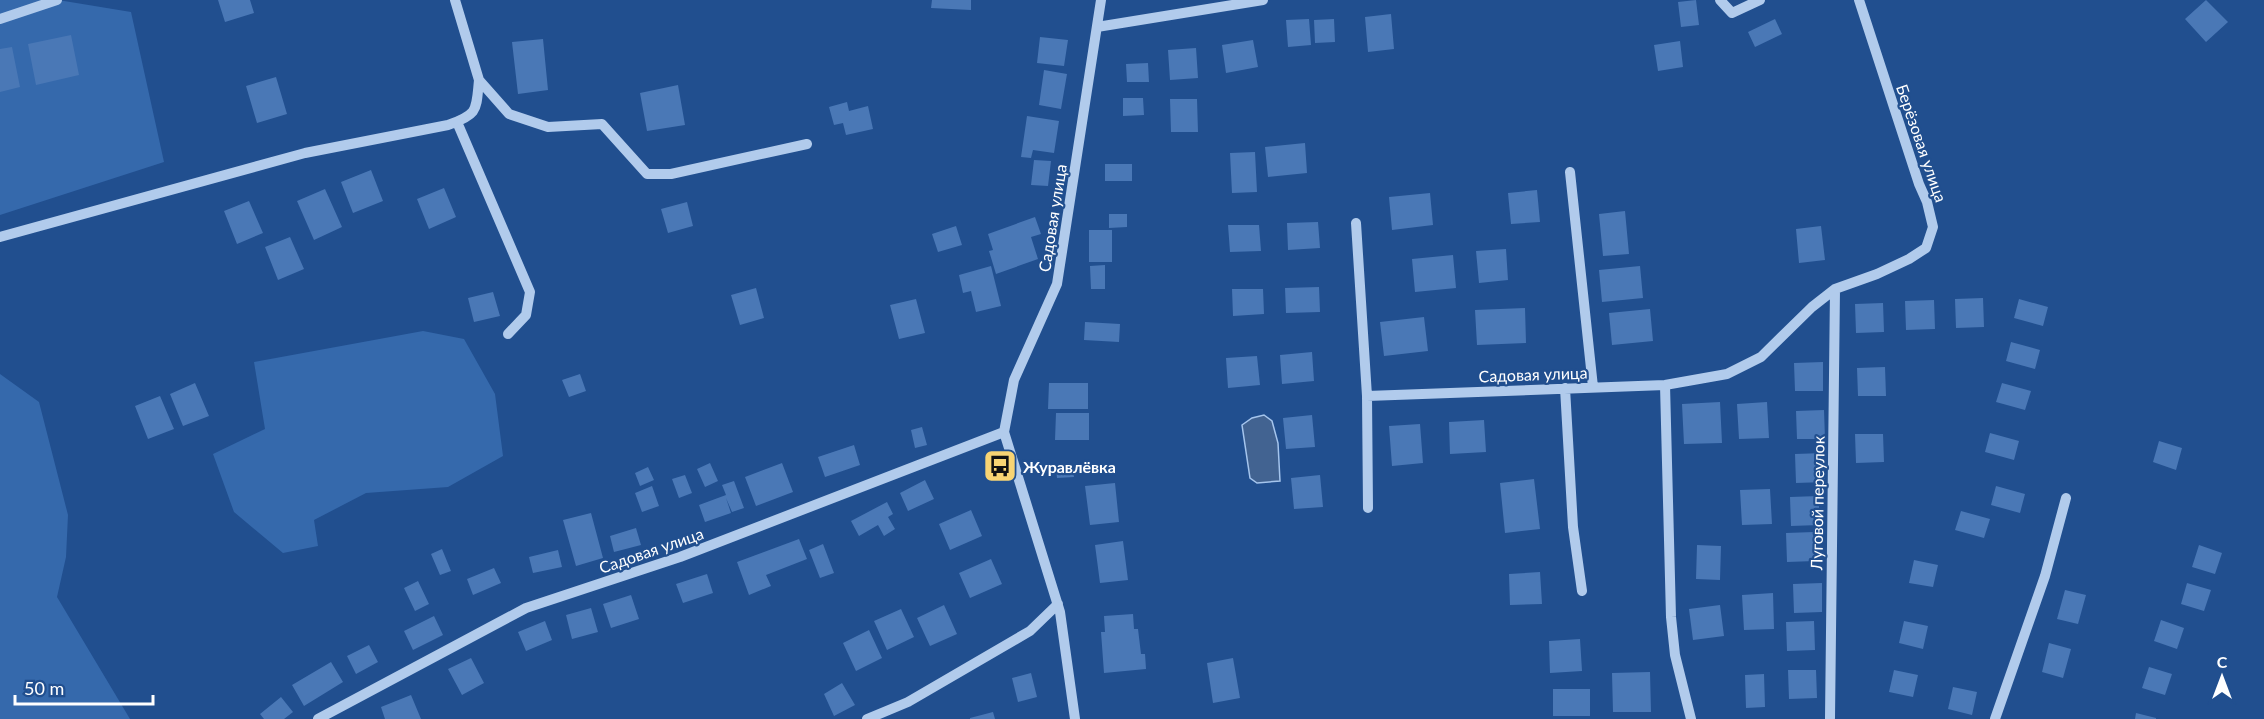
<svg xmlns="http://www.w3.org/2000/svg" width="2264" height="719" viewBox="0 0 2264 719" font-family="Lato,sans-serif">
  <rect width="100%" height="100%" fill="#214f8f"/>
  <path fill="#3569ac" d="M0,0H58L131,12L164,162L0,215Z
    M423,331L464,339L495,394L503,456L448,487L366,493L314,520L318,546L283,553L234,512L213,454L265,429L254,362Z
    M0,374L39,402L68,515L66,557L57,597L130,719H0Z"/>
  <path fill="#426391" stroke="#a5c5ed" stroke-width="1.5" d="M1264,415L1272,421L1278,443L1280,481L1257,483L1250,478L1242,425L1252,418Z"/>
  <path fill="#4a78b6" d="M218,0H250L254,13L225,22Z
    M932,0H971V10L931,8Z
    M1696,0L1699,25L1681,27L1678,2Z
    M2206,0L2228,22L2206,42L2185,19Z
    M1391,14L1394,49L1368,52L1365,17Z
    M1309,19L1311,45L1288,47L1286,20Z
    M1334,19L1335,42L1315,43L1314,20Z
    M1775,19L1782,34L1755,47L1748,32Z
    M71,35L79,75L36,85L28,44Z
    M1040,37L1068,40L1064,66L1037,63Z
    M543,39L548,90L518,94L512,42Z
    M1253,40L1258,67L1226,73L1222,45Z
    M1680,41L1683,67L1658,71L1654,45Z
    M12,47L20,87L0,92V49Z
    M1196,48L1198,78L1170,80L1168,50Z
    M1148,63L1149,82H1127L1126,64Z
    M1044,70L1067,74L1061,109L1039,105Z
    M276,77L287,114L257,123L246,86Z
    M678,85L685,125L647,131L640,93Z
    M1123,98H1143L1144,115L1123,116Z
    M1170,99H1197L1198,132H1171Z
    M847,102L849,111L868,106L873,129L846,135L843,123L834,125L829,107Z
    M1027,116L1059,121L1054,153L1033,150L1031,158L1021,157Z
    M1305,143L1307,173L1268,177L1265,147Z
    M1255,152L1257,192L1232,193L1230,153Z
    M1034,160L1051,161L1048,186L1031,185Z
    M1105,164H1132V181H1105Z
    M371,170L383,201L353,213L341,182Z
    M444,188L456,217L429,229L417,199Z
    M325,189L342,227L314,240L297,201Z
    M1537,190L1540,222L1511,224L1508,193Z
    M1430,193L1433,225L1392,230L1389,197Z
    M249,201L263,233L237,244L224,211Z
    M687,202L693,226L668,233L661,209Z
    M1625,211L1629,254L1603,256L1599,214Z
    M1109,214H1127V227L1109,228Z
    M1035,217L1041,234L1031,237L1038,259L996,274L989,251L993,250L988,234Z
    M1318,222L1320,248L1288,250L1287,223Z
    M1228,225H1259L1261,251L1230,252Z
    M956,226L962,245L938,252L932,234Z
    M1821,226L1825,260L1799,263L1796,229Z
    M1089,230H1112V262H1089Z
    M290,237L304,269L278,280L265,247Z
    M1506,249L1508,280L1479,283L1476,251Z
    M1453,255L1456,288L1415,292L1412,259Z
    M1105,265V289H1091L1090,266Z
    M991,266L1001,306L976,312L971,291L963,293L959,275Z
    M1640,266L1643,298L1602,302L1599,270Z
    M1319,287L1320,312L1286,313L1285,288Z
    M756,288L764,318L740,325L731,295Z
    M1232,289H1263L1264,314L1233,316Z
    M493,292L500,316L474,322L468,298Z
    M1983,298L1984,327L1956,328L1955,299Z
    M916,299L925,333L899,339L890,305Z
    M2019,299L2048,307L2043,326L2014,318Z
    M1934,300L1935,329L1906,330L1905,301Z
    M1883,303L1884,332L1856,333L1855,304Z
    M1525,308L1526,343L1477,345L1475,310Z
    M1650,309L1653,341L1612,345L1609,313Z
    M1424,317L1428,351L1384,356L1380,322Z
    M1085,322L1120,324L1119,342L1084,340Z
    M2011,342L2040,350L2035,369L2006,361Z
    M1312,352L1314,381L1282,384L1280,355Z
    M1257,356L1260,385L1228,388L1226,358Z
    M1823,362V391H1795L1794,363Z
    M1885,367L1886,396H1858L1857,368Z
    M580,374L586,391L569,397L562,380Z
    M195,383L209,416L183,426L170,394Z
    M1049,383H1088V409H1048Z
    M2002,383L2031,391L2025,410L1996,402Z
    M160,396L174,429L148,439L135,406Z
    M1720,402L1722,443L1684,444L1682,404Z
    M1767,402L1769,438L1739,439L1737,404Z
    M1824,410L1825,439H1797L1796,411Z
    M1056,413H1089V440H1055Z
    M1312,415L1315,447L1286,449L1283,418Z
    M1484,420L1486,452L1450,454L1449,422Z
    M1420,424L1423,463L1392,466L1389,426Z
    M922,427L927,445L915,448L911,430Z
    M1990,433L2019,441L2014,460L1985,452Z
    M1855,434H1883L1884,462L1856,463Z
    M2159,441L2182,448L2176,470L2153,462Z
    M854,445L860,465L825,477L818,457Z
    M1824,453L1825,482L1796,483L1795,454Z
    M710,463L718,481L705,487L697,469Z
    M782,463L793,492L756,506L745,477Z
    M1073,465L1074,477L1057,478L1056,466Z
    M648,467L654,480L640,486L635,473Z
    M685,475L692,493L679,498L672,479Z
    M1320,475L1323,507L1294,509L1291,478Z
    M1534,479L1540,529L1505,533L1500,483Z
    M925,480L934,499L908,511L900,493Z
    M734,481L744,508L732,512L726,498L731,513L705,522L699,505L726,495L722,485Z
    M1115,483L1119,522L1090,525L1085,486Z
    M652,486L659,506L642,512L635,493Z
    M1996,486L2025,494L2020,513L1991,505Z
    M1770,489L1772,524L1742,525L1740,490Z
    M1819,496V525L1791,526L1790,497Z
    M887,502L893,514L888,517L895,529L884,536L878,525L859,536L851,521Z
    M971,510L982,536L950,550L939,524Z
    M1961,511L1990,519L1984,538L1955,530Z
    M591,513L603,558L576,566L563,520Z
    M636,528L641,545L614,552L610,536Z
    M1814,532L1815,561L1787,562L1786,533Z
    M799,539L807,559L766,575L771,586L749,595L737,562Z
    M1123,541L1128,580L1100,583L1095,545Z
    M823,544L834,573L820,578L809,550Z
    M1697,545L1721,546L1720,580L1696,579Z
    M2199,545L2222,553L2215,574L2192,567Z
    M442,549L451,571L440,575L431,554Z
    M558,550L562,567L533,573L529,557Z
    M991,559L1002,584L970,598L959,573Z
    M1914,560L1938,565L1933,587L1909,583Z
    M494,568L501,583L473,595L467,579Z
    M1540,572L1542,604L1510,605L1509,574Z
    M707,574L713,593L683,603L676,584Z
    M418,581L429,604L415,611L404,588Z
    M1822,583V612L1794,613L1793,584Z
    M2187,583L2211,590L2204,611L2181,604Z
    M2065,590L2086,595L2078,624L2057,619Z
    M1773,593L1774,629L1744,630L1742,595Z
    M631,595L639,619L611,628L603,604Z
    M944,605L957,634L930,646L917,618Z
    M1720,605L1724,636L1693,640L1689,609Z
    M591,608L598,632L572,639L566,615Z
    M901,609L914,637L887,650L874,621Z
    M1133,614L1134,629H1138L1141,654H1145L1146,669L1104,673L1101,632H1105L1104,616Z
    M434,616L443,635L413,650L404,631Z
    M2161,620L2184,628L2177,649L2154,641Z
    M545,621L552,640L526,651L518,632Z
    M1814,621L1815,650L1787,651L1786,622Z
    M1904,621L1928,626L1923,649L1899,643Z
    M869,630L882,658L856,671L843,643Z
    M1580,639L1582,671L1550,673L1549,641Z
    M2049,643L2071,649L2063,678L2042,672Z
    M369,645L378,662L356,674L347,656Z
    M471,658L484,683L462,695L448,669Z
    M1233,658L1240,698L1213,703L1207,663Z
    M331,662L343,682L304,706L292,685Z
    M2149,667L2172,674L2165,695L2142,688Z
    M1788,670H1816L1817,698L1789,699Z
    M1894,670L1918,675L1913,697L1889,692Z
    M1650,672L1651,712H1613L1612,673Z
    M1031,673L1037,697L1018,702L1012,678Z
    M1764,674L1765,707L1746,708L1745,675Z
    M842,683L855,705L834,716L824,694Z
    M1953,687L1977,692L1972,715L1948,709Z
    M1553,689H1590V716H1553Z
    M411,695L421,719H385L381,707Z
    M281,697L293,712L284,719H264L260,714Z
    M993,712L995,719H970V718Z
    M2136,713L2156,718V719H2135Z"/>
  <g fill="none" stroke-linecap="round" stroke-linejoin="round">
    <path stroke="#b1cbec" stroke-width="10" d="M455,0L479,80L509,114L548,127L602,124L647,174H671L807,144
      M1720,0L1732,13L1760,0
      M0,19L57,0
      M1097,27L1263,0
      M457,122L530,292L526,315L508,334
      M1570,172L1593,387
      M1356,223L1367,396L1368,508
      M0,237L305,153L448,125C479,114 476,110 479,80
      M1665,385L1671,617L1675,655L1691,719
      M1565,388L1573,527L1582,591
      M1367,396L1665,385L1727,374L1761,357L1812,307L1835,289L1877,274L1909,259L1926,248L1933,227L1927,202L1919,184L1859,0
      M1830,718L1835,289
      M318,719L526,608L680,557L1004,432
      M867,719L908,702L1030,631L1058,604
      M1075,719L1060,612L1004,432L1014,380L1057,284L1101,0
      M1995,719L2045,576L2066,498"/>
  </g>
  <defs>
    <symbol id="bus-square" viewBox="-11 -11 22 22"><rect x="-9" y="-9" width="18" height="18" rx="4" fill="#f8d473" stroke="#214f8f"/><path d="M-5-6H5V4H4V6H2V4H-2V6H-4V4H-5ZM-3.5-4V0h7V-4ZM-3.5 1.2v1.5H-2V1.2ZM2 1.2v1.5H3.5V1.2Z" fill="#111"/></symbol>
  </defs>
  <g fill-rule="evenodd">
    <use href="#bus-square" x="981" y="447" width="38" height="38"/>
  </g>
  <g text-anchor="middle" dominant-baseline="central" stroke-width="4.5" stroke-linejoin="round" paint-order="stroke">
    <g font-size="16" fill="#fff" stroke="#214f8f">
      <text transform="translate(1922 143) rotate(71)">Берёзовая улица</text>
      <text transform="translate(1052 218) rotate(-81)">Садовая улица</text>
      <text transform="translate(1533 374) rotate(-2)">Садовая улица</text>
      <text transform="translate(1817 503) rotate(-89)">Луговой переулок</text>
      <text transform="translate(651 550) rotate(-19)">Садовая улица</text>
    </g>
    <g font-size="16" font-weight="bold" fill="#fff" stroke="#214f8f" text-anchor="start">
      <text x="1023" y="466">Журавлёвка</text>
    </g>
  </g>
  <g transform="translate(2222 677)" stroke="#214f8f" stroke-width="4.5" paint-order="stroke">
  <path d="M0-4.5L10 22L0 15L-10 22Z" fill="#ffffff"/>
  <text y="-9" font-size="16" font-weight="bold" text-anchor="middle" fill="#ffffff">С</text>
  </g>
  <path d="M15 695v9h138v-9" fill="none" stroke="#ffffff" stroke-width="3"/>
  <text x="24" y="695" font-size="18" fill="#ffffff" stroke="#214f8f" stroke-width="4.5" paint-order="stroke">50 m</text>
</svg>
